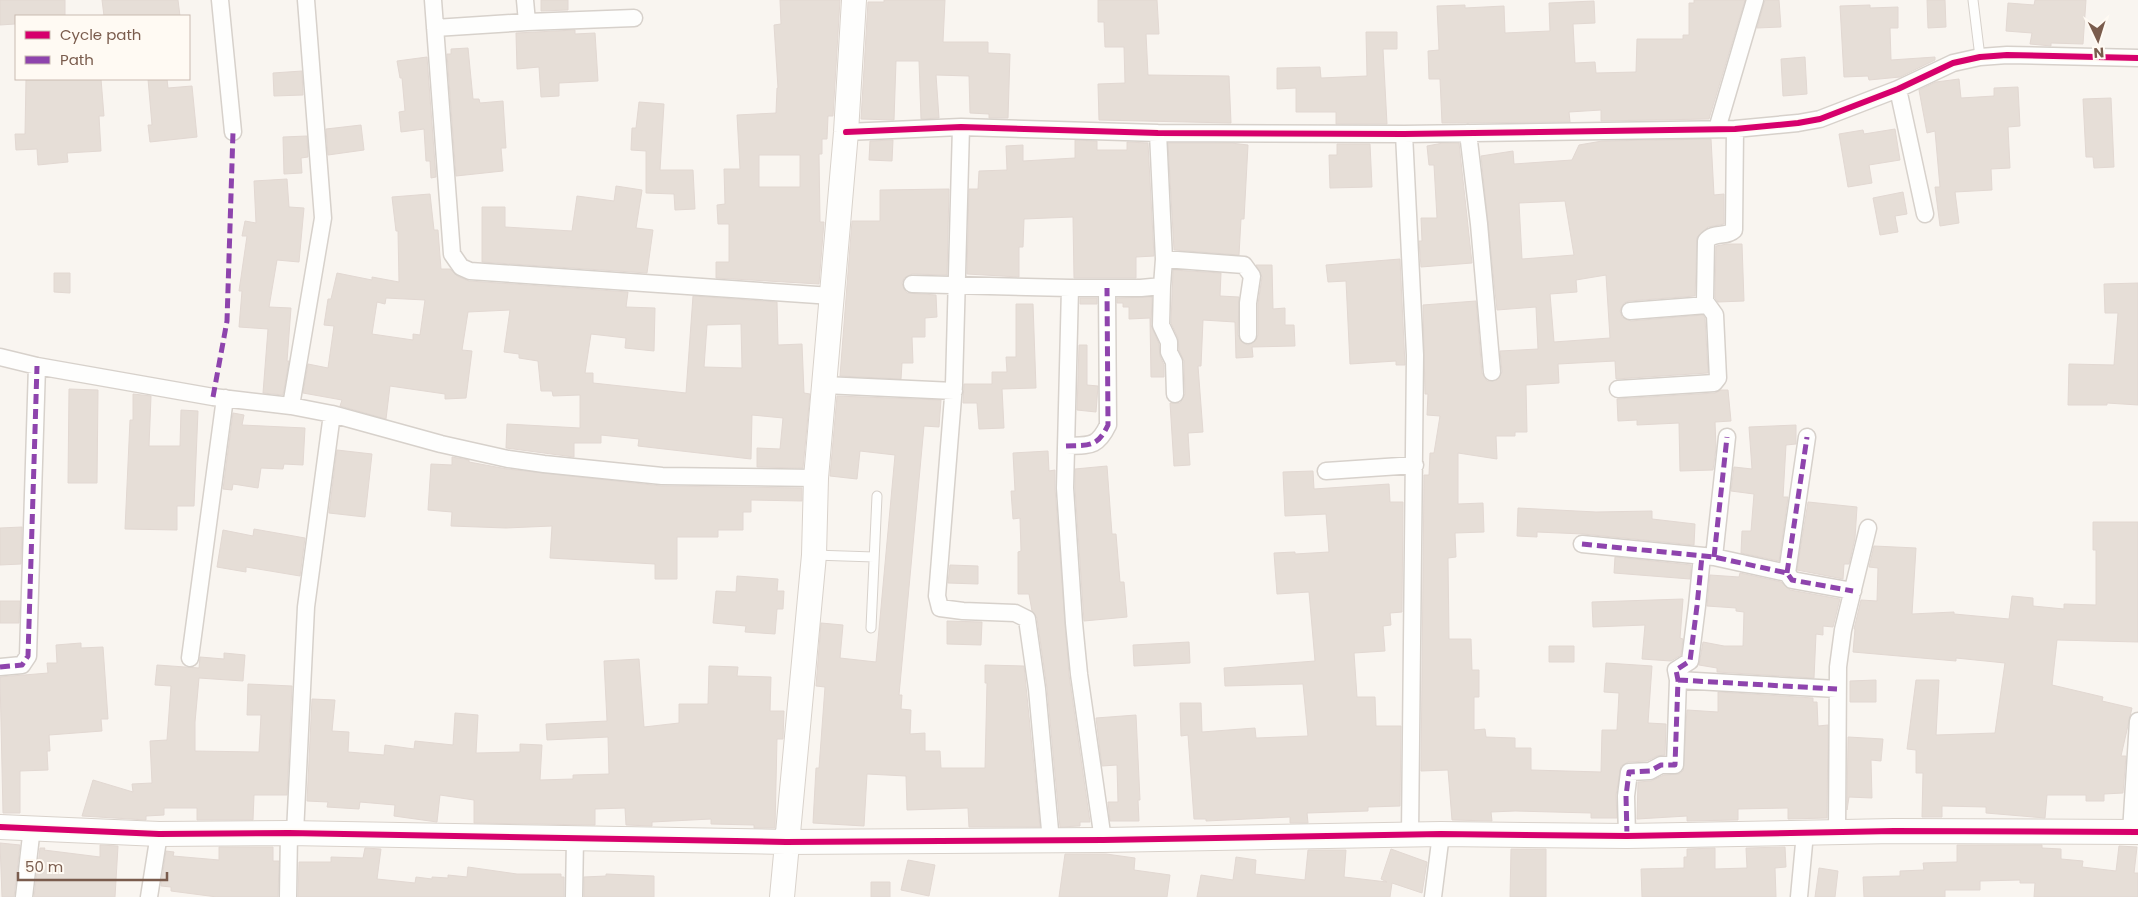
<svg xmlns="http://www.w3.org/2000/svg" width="2138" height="897" viewBox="0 0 2138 897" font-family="Poppins,sans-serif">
  <rect width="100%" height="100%" fill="#f9f5f0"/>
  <path fill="#e6ded7" stroke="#e2d8d2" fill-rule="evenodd" d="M0,0H65V16H15V24L0,25Z
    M102,0H178L180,16H104Z
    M541,0H568V10L541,11Z
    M780,0H840L833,116H828L827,139H822V154H819L820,222H824L819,284L716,278V262H729V224H718L717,205L725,204L724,169H740L737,115L776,113L777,88H778L774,25L781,24ZM759,155H800V187H759Z
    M884,0H945L943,42H988V53L1010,54L1008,118H989V114L970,113L969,76L936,75L939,118L921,119L919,61H896L894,120L861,119L868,2H884Z
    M1098,0H1157L1159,34H1146L1148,75L1229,76L1231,123L1099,120L1098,84L1125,83L1124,47H1105L1104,22H1098Z
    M1694,0H1745L1709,119L1601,121V110L1569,112L1570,122L1442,123L1440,79H1429L1428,51L1439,50L1437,6L1465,5V8L1504,6L1505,33L1550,31L1549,3L1594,1L1595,23L1573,24L1575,63L1595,62L1596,73L1636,72L1637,39H1683V35H1689V3H1694Z
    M1765,0H1779L1781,27L1757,28Z
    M1927,0H1945L1946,27L1928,28Z
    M2035,0H2086L2083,44L2051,43V46L2030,44L2032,33L2006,31L2008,3L2034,5Z
    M1870,5V8L1898,7V28H1890L1891,60L1935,57V60L1900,77L1869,80L1868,76L1844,77L1840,6Z
    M575,30V34L595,33L598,81L559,83V96L541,97L539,67L517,69L516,33Z
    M1366,32H1397V49H1383L1387,124H1336V112H1296V88L1277,89V68L1320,67L1321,78L1367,76Z
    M468,48L473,99H479L480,103L503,101L506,148H501L503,171L456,176L447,54H451V49Z
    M427,57L436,177L431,178L430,161H426L424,129L401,132L399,112L405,111L402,78H400L397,61Z
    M1805,57L1807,94L1783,96L1781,59Z
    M302,71L303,95L274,96L273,73Z
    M26,79H101L104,116H99L101,151L67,153L68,162L38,165L37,149L16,150L15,134H25Z
    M148,79H167L168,88L192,86L197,137L150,142L148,125H152Z
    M1959,79L1961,98L1994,96V88L2018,87L2020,126L2008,127L2010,168L1991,169L1992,190L1955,192L1959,223L1940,226L1935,187H1940L1935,131L1927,133L1919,90L1936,82Z
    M2111,98L2114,167L2094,168L2093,157H2086L2083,99Z
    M639,102L664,104L660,170H693L695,209L675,210L674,194L646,193V151L631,150L632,128H636Z
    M361,125L364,150L328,155L326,129Z
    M1895,129L1900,160L1869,165L1872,183L1848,187L1839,134L1863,130L1864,134Z
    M307,136L308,157L301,158L302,173L284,174L283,137Z
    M1711,139L1714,195L1724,194V224L1708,227L1697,237L1695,296L1629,301L1624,303L1620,311L1622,317L1631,321L1703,315L1705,318L1708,373L1616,379L1615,361L1558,364L1559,383L1526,385L1527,432H1515V436H1496L1497,459L1458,453V504L1483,503L1484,532L1455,533L1456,557L1448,558L1449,639H1471L1472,670H1479V697H1474V730L1485,729L1486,737L1515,738V748H1531V770L1601,772L1602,730H1617L1619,693L1604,692L1606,663L1652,666L1648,723L1666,724L1665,755L1657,756L1647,761L1628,762L1621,766L1616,795L1617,818H1591V813L1515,811L1491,812L1492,821L1452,820L1448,770L1421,771L1424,475H1429L1430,453H1434L1440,416L1427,415L1428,394H1425L1423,305L1476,301L1482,373L1487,381L1497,380L1502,372L1500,351L1538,349L1536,307L1497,310L1481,156L1513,151L1514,164L1572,160L1579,145L1602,141ZM1565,201L1574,255L1522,259L1519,203ZM1606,275L1610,338L1554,342L1550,294L1577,292L1576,280Z
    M893,140L892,161L869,160L870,141Z
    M1075,140L1097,141V150H1127V142L1148,143L1154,256L1136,257V278H1074L1073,217L1024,219L1023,247H1019V277L967,274L969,189H978L979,171L1007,170L1006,146L1023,145V161L1075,158Z
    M1168,143H1231L1248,145L1244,219H1241L1239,255L1174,250Z
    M1443,143H1459L1472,263L1421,267L1419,241H1422L1421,218H1437L1434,165H1429L1427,146Z
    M1337,144H1370L1372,187L1330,188L1329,155H1337Z
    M287,179L289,207L304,208L299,262L277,260L269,307L291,308L287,361H289L283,395L263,393L268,329L239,327L242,291H239L247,236H242L245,221L256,223L254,181Z
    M616,186L642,190L636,228L653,230L647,273L482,262V207H505V227L572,231L577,196L614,201Z
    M949,189L947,275L912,274L904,278L902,283L904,289L907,293L936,295L937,317L925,318V337H912L913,363H902L901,379L840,376L852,221H880V190Z
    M1903,192L1907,214L1895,216L1898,232L1880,235L1873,198Z
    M430,194L434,230H438L441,269H450L457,276L469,281L628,292L626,307L655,308L654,351L625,348L626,338L591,334L585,373H593V383L686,393L693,296L777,302L778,345L802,344L804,393L810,394L803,468L757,467V448L780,449L783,418L752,415L751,459L638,446L639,439L601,435V443H574V457L506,448L507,424L580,428V395L553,396L552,391H541L538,361L519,358V354L504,352L510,310L468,312L462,350L472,351L466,398L445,399V394L390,386L386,419L340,406L342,400L303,393L308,364L328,368L334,326L324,325L328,299H331L337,273L372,280V277L399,282L398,231H396L392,197ZM386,298L425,300L420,335L413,334V340L372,334L377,302L385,304ZM741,324L742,368L704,367L707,325Z
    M1727,244H1742L1744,301L1718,302L1715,298L1716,246Z
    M1400,259L1405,365H1396V361L1350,364L1346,281L1328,282L1326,265Z
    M1256,265H1272L1273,309L1285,308V325H1294L1295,346L1252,347L1253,357L1236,358L1235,322L1203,320L1201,366H1198L1203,432L1188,433L1190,465L1174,466L1170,403H1180L1185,394L1184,361L1179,350L1178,338L1171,323L1173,270L1221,273L1220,296L1239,297L1238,335L1243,343L1248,345L1256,340L1258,335V304L1262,277Z
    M54,273H70V293L54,292Z
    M2138,283V405L2107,403V405H2068L2069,364L2114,365L2118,313H2105L2104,284Z
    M1152,297L1151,325L1159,344L1160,356L1164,365V377H1151L1150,318L1129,319V307H1123V303H1117V298Z
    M1080,298H1097V304H1080Z
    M1016,304H1033L1036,388L1002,389L1004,428L979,429L977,403H963L964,384H992V372H1007L1006,357H1016Z
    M1079,345H1087V385L1098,386L1096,412L1077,410Z
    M69,389L98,390L97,483H68Z
    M1721,390H1728L1731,421L1715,422L1716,448L1713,470L1680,471L1679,423L1637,425V420L1618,421L1617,399L1715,393Z
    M133,394L151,396L149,446H180L181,410L198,411L194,506H177V530L125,529L130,420H133Z
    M837,396L941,400L939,427L924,426L899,695H902L901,709L911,710L910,734L925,733V751H940L941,768H985L987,683H985V665L1024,666L1040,827H969L968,808L907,810L906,776L867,774L864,826L813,823L816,768H819L825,687L816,686L821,623L843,625L840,658L876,662L895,455L860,451L857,479L830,476Z
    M233,413L244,415L242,425L305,428L303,465L284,464L283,469L261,468L258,488L233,484L232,490L223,489Z
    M1796,425V444L1786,445L1783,497H1788L1779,561L1741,553L1742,531H1751L1754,494L1731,491L1734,467L1752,469L1749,427Z
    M337,450L372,454L365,517L329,513Z
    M1048,451L1049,471L1055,470V489L1069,675L1090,822H1080V826L1060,827L1047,688L1037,618L1032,611L1029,594H1018V552L1021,551L1020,518L1013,519L1011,491H1015L1013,453Z
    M452,457L469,460V462L507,469L661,486L802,488V501L751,500V512H743V530H718V537H677V579H655V564L550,558L552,526L506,528L451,526L452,512L428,510L431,464L452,465Z
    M1107,466L1112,534H1116L1120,582H1124L1127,617L1084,621L1075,488V469Z
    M1313,471L1314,489L1389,484L1390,502H1403L1402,612L1390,613L1391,625L1383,626L1385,651L1354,653L1357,697H1375L1376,726H1401L1400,806L1368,807V811L1307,813L1308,823H1290V817L1206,821V819H1194L1188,735L1181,736L1180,703H1201L1202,732L1255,728L1256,738L1308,736L1303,684L1225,686L1224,668L1315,661L1309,592L1277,594L1274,553L1295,552V554L1329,552L1326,514L1285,516L1283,472Z
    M1808,502L1857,507L1855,538L1849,564H1844L1843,579L1797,570Z
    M1518,508L1596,512L1652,511V519L1695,524L1694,545L1583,534L1537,532V537L1517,536Z
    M2093,522H2138V642L2057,640L2052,685L2103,697L2102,701L2132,708L2121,756H2126L2123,793L2104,794V801H2086V795H2047L2045,818L1986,813V807L1942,806V817H1922L1923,773H1916V750L1907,749L1916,680H1939L1936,735L1995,733L2005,663L1956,658V661L1853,652L1855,629H1854L1861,600L1877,601L1878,568L1869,567L1874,546L1916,548L1912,614L1954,612V614L2009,619L2012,596L2033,598V606L2064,609V604L2096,605V550H2093Z
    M22,527L21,564L0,565V528Z
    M254,529L305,538L300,576L246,567V572L217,567L223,530L253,536Z
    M1615,557L1691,565L1690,579L1614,573Z
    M950,565L978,566V584L948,583Z
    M1740,573L1781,582L1790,590L1840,599L1833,627L1823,626V635L1816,634L1814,678L1717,672V668L1699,665L1703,642L1724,646H1743L1744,612L1736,611V608L1707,606L1710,575L1739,577Z
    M737,576L778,579L777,591H784L783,609H777L775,634L745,632L746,626L713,623L716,591L736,592Z
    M1683,599L1680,638L1683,639L1681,655L1671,661L1642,659L1645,625L1593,627L1592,602Z
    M0,601H20L19,623H0Z
    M947,621L982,622L981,645L947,644Z
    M1189,642L1190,663L1134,666L1133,645Z
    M81,643V648L103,647L108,719H101L102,731L49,735L50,751H47L48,770L20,771V813H3L0,677L48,673L47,663H57L56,645Z
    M1549,646H1574V662H1549Z
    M224,653L245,655L243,681L199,678L195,722V751L259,752L261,715H247L248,684L292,686L287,795H254L253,820H197V808H164V815L146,816V820L82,816L93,780L133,792L132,784L152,783L150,741L167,740L171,686L155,685L157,665L199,668L200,657L224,659Z
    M639,659L644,727L679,723V704H708L709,666L738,667L737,676L771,677L770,711H784L783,739H777L775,828H754V825L711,824V819L652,822V826L626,825L625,808L595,809V825L474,823V800L440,795L437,822L394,816L395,805L360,802L359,809L327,807L328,802L307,801L312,699L335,700L332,731L349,732L348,752L384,755L385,745L414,749L415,741L453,745L455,713L478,715L476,753L520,752V744L542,745L540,780L573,779V775L609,774L608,737L547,740L546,724L607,721L604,661Z
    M1876,680V702H1850V681Z
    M1718,692L1813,698V702H1817L1818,726L1828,725L1827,818L1788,819V808L1738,809V820L1687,821V816L1637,819L1638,782L1651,781L1664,775L1679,774L1683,771L1687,710L1718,712Z
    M1136,715L1140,800H1138L1139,821H1110L1108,802H1118L1117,765L1102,766L1096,718Z
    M1848,737L1883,739L1881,761L1871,760L1872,798L1849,797L1847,810Z
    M0,843L20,845L14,897H2Z
    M100,845L118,846L115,897H34L40,848H45L44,850L100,857Z
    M1957,845H2042V848L2061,849V859L2083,861L2082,867L2116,871L2119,846L2137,847L2134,873H2138V897H2034L2035,883H2020V880L1980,881V890H1945V897H1864L1863,877L1900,876V871L1924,870L1923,863L1957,862Z
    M219,847H273V861H279L278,897H217L171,891V887L161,886L166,851L174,852L173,856L219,860Z
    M1785,847L1786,867L1775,868L1776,897H1642L1641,869L1684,868V857H1687V849L1715,848V869L1747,868L1746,848Z
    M365,848L381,849L377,879L415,883L416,877L432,879V877L448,878V875L467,877L468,867L517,874H561V877H564V897H298L299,862H331V857L363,858Z
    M1391,849L1427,862L1422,893L1392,883L1390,897H1197L1201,875L1233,880L1236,857L1256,860L1255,874L1305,880L1308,850H1346L1344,877L1387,882L1381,879Z
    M1511,849H1546V897H1510Z
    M1065,854H1106L1135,858L1134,870L1170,875L1167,897H1059Z
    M908,860L935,865L929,896L901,890Z
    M1819,868L1838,871L1835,897H1815Z
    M606,874L654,876V897H584V877L606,876Z
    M871,882H890V897H871Z"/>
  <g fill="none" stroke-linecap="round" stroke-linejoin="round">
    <defs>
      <path id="lane" d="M1973,0L1980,57
        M814,555L874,557
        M871,628L877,496"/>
      <path id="street" d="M220,0L233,132
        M433,0L452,254L461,267L470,271L832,296
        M525,0L527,22
        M435,28L527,22L634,18
        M1898,89L1925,214
        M961,127L954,385L937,596L940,608L963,611L1015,613L1027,619L1037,689L1051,841
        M1717,129L1755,0
        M846,132L961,127L1158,133L1404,134L1735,129L1798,123L1820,119L1898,89L1953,63L1980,57L2007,55L2138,58
        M1468,133L1479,224L1492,372
        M1404,134L1415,355L1410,835
        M1164,259L1244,265L1252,276L1248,303V335
        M912,284L1070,288H1141L1162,286L1164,259L1158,133
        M1162,286L1161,325L1169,342V352L1174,362L1175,394
        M1070,288L1065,488L1074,623L1079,674L1103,840
        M1630,311L1707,305
        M0,357L37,366L213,397L291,406L332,414L441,444L508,459L544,464L662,476L816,478
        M824,385L954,391
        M1618,389L1714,383L1718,378L1715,315L1705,301L1706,241C1714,231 1726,238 1734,230L1735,129
        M291,406L323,218L306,0
        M1066,446C1089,445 1097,448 1108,425L1107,288
        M1326,471L1415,465
        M1582,544L1714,557L1787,573L1792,580L1853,591
        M1714,557L1727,437
        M1787,573L1807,437
        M190,658L225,398
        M0,667L22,665L28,656L37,366
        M1678,680L1837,689
        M2131,832L2138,721
        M295,833L306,607L332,414
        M1837,833L1838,667L1843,630L1868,528
        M1627,836L1626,796L1629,772L1650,771L1661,765H1675L1678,680L1676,670L1690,661L1697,606L1702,556
        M24,897L32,827
        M149,897L159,834
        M288,897L289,833
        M574,897L575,838
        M1433,897L1441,834
        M1799,897L1805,833"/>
      <path id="secondary" d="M0,827L159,834L289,833L786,842L1103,840L1441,834L1627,836L1894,831L2138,832
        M782,897L814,555L816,478L846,132L854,0"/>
    </defs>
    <use href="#lane" stroke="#d7d1cb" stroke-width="11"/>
    <use href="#street" stroke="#d7d1cb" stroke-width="19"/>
    <use href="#secondary" stroke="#d9d2cb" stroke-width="26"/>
    <use href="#lane" stroke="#fefefd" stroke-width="9"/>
    <use href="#street" stroke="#fefefd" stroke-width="16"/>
    <use href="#secondary" stroke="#fefefd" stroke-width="24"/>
    <path stroke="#8e44ad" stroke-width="5" stroke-dasharray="10 5" stroke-linecap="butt" d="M213,397L227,321L233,132
      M1066,446C1089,445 1097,448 1108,425L1107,288
      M1582,544L1714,557L1787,573L1792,580L1853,591
      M1714,557L1727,437
      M1787,573L1807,437
      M0,667L22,665L28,656L37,366
      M1678,680L1837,689
      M1627,836L1626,796L1629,772L1650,771L1661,765H1675L1678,680L1676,670L1690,661L1697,606L1702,556"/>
    <defs>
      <path id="cycleway" d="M846,132L961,127L1158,133L1404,134L1735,129L1798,123L1820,119L1898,89L1953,63L1980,57L2007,55L2138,58
        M0,827L159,834L289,833L786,842L1103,840L1441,834L1627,836L1894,831L2138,832"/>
    </defs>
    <use href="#cycleway" stroke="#fffaf3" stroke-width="9"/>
    <use href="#cycleway" stroke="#d6006c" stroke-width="6"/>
  </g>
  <rect x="15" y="15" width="175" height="65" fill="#fffaf3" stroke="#cabbb1"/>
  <rect x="25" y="31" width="25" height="8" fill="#d6006c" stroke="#cabbb1"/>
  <text x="60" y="40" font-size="15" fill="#7a5c4d">Cycle path</text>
  <rect x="25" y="56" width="25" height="8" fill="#8e44ad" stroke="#cabbb1"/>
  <text x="60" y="65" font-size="15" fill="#7a5c4d">Path</text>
  <g transform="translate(2098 40) rotate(176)" stroke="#fffaf3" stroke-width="4" paint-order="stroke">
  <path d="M0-4L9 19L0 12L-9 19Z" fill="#7a5c4d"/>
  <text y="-8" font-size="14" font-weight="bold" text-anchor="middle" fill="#7a5c4d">N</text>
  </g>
  <path d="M18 872v8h149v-8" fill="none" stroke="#7a5c4d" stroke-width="2.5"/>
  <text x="25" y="872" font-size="15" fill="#7a5c4d" stroke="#fffaf3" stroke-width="4" paint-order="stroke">50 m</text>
</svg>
